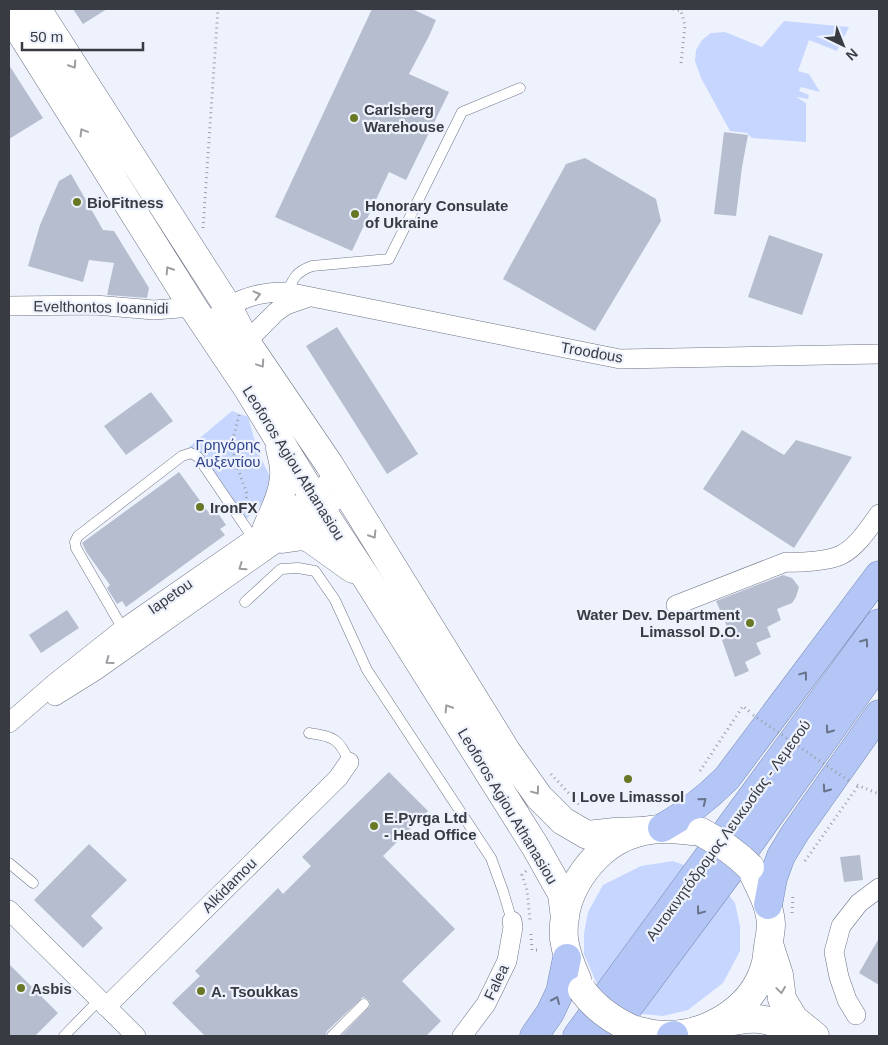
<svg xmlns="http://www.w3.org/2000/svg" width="888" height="1045" viewBox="0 0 888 1045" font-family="Arial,sans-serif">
  <rect width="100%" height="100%" fill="#edf2fd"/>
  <path fill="#c7d6fe" d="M784,21L849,27L837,51L809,40L798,71L809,74L820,92L801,87L799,91L809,95L808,99L796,97L806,103V142L752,138L747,133L730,131L701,78L695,61L696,50L702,40L711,33L725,32L762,47Z
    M232,411L248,417L258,452L271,479L267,497L251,515L239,524L189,447Z
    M673,861L687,866L724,889L735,903L740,926V951L723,983L688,1010L663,1016L643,1014L618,1003L596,982L584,954V933L588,912L603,885L641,866Z"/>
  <path fill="#b6bdcf" d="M73,9H107L83,24Z
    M372,9H412L436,20L429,36L409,74L449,92L406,180L389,172L352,251L275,217Z
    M9,65L43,118L9,139Z
    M724,132L748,135L742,167L736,216L714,214Z
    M585,158L656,199L661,221L595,331L503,279L566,164Z
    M71,174L103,230L114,231L149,288L147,298L107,295L114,263L89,260L83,282L28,266L40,225L59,181Z
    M769,235L823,254L802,315L748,297Z
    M337,327L418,454L387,474L306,346Z
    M151,392L173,421L126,455L104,426Z
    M742,430L784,455L796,440L852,457L794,548L703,489Z
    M179,472L209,513L215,509L226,525L220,529L225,535L126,607L122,601L117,604L107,588L110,585L87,553L82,543Z
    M783,575L792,578L799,587L796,597L792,603L777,609L781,620L767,627L771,637L756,643L761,654L745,662L749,671L735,677L722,640L731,636L716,601Z
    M67,610L79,628L41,653L29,635Z
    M389,772L428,811L383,856L455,929L402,981L441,1021L426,1036H341L370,1006L369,1000L363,997L327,1031L325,1036H205L172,1003L200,976L195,971L278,888L283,894L311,866L302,857Z
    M89,844L127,880L91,916L103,928L83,948L34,900Z
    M860,855L863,880L844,882L840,857Z
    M879,938V985L859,973Z
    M9,964L58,1013L35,1036H9Z"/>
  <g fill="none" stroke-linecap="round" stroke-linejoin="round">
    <defs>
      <path id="service" d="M287,292C294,277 296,272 312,266L389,259L462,112L520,88
        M245,602L281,569L298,568L315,571L335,600L367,670L491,858L503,891L512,921
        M123,629L76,548L75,542L78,536L182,456L191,453L198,457L253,538
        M309,733C333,736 340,739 349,762
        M9,863L33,883
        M64,1036L99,1000
        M332,1036L364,1004"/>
      <path id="minor" d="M9,306L95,305L154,310L193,307
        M206,325C234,301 249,292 287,292L620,359L879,354
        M246,342L276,312L286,305L309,297
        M676,605L786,562C799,563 829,561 841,555C857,547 869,528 879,514
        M55,696L95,671L282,539L321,509L347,494
        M9,723L55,683L123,629L266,530L336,476
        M9,910L136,1036
        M106,1007L338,778L349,762
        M856,1015L847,1000L839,977L834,952L841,926L859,903L879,888
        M462,1036L486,1004L507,961L513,927L512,921"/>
      <path id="secondary" d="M37,9L228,307L246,342L329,464L507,752L539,797L563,821L587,835L615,832L642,831
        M9,14L193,307L248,389L321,509L367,579L535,846L562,894L565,918
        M266,530C273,513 283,495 284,476C285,467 282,457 280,448
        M282,539L303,536L311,539L353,569
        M769,944L779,975L782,999L794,1019L815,1036
        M577,979C571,966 566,954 564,939C560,891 596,841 644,831C663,827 682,830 701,832
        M718,1024C755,1016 767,1015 799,1036
        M632,1029C639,1031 647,1033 654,1034C700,1040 752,1012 765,966C767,960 767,953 768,947C769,940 771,931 771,924C770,904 759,886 750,867"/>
      <path id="trunk" d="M662,828C687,814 707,798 727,778L879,575
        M768,905L773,878L781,856L795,833L879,714
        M534,1036L550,1013L560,992L567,958
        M577,1036L879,623
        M607,1036L729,872L879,663
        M671,1036L674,1035"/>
    </defs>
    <use href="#service" stroke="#6d7384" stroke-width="11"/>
    <use href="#minor" stroke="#6d7384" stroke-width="20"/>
    <use href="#secondary" stroke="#6d7384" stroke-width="29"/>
    <use href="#trunk" stroke="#7c8cb6" stroke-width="29"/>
    <path stroke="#9b9fa8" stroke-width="3" stroke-dasharray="1 4" stroke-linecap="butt" d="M673,9L681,11L685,25L681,63
      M203,228L218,9
      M239,415L233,439L234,458L247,494L245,505
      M700,771L743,706L751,713
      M551,774L579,804
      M857,785L879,794
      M805,861L858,786
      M526,871L522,875L527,890L530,920
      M792,913L793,894
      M531,934L532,950H539"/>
    <use href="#service" stroke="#fff" stroke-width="10"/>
    <use href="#minor" stroke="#fff" stroke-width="19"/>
    <use href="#secondary" stroke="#fff" stroke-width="28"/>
    <use href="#trunk" stroke="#b3c6f6" stroke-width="28"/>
    <defs>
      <path id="secondary-bridge" d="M701,832C720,842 735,852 750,867
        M582,990C595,1008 612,1020 632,1029"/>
    </defs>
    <use href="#secondary-bridge" stroke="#6d7384" stroke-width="29" stroke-linecap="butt"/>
    <path stroke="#9b9fa8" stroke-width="3" stroke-dasharray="1 4" stroke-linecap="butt" d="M753,715L852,783"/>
    <use href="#secondary-bridge" stroke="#fff" stroke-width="28"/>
  </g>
  <defs><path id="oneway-chevron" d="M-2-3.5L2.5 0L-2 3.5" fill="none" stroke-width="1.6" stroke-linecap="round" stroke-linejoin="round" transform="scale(1.25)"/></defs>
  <g stroke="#9c9da0">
    <use href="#oneway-chevron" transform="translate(73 65) rotate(57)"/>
    <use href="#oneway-chevron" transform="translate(83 132) rotate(-121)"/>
    <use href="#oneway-chevron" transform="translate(169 270) rotate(-122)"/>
    <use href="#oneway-chevron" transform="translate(257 295) rotate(-14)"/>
    <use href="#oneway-chevron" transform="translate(261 364) rotate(56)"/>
    <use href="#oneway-chevron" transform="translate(373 535) rotate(58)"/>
    <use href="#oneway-chevron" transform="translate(242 567) rotate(145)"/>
    <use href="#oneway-chevron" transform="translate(109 661) rotate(144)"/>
    <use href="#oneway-chevron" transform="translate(448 708) rotate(-122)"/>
    <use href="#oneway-chevron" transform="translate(536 791) rotate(53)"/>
    <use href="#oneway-chevron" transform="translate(781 990) rotate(82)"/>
  </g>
  <g stroke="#69738a">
    <use href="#oneway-chevron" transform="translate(865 642) rotate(-54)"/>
    <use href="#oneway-chevron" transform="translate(804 675) rotate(-53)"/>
    <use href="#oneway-chevron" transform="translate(829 730) rotate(126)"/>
    <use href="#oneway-chevron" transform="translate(826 789) rotate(125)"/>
    <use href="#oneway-chevron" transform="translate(703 801) rotate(-39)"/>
    <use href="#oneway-chevron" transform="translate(700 911) rotate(127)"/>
    <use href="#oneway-chevron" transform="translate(556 1000) rotate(-66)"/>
  </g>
  <g fill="#697825" stroke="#edf2fd" stroke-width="2">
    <circle cx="354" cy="118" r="5"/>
    <circle cx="77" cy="202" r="5"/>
    <circle cx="355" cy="214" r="5"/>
    <circle cx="200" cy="507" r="5"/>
    <circle cx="750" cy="623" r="5"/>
    <circle cx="628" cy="779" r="5"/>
    <circle cx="374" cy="826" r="5"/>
    <circle cx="21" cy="988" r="5"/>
    <circle cx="201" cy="991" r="5"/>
  </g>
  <g text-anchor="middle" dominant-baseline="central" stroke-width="4.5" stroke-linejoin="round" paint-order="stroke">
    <g font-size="15" font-weight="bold" fill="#383b42" stroke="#edf2fd" text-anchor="start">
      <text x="364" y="109">Carlsberg<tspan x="364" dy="17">Warehouse</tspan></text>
      <text x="87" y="202">BioFitness</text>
      <text x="365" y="205">Honorary Consulate<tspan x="365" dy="17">of Ukraine</tspan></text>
      <text x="210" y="507">IronFX</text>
      <text x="740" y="614" text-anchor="end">Water Dev. Department<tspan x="740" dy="17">Limassol D.O.</tspan></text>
      <text x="628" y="796" text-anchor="middle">I Love Limassol</text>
      <text x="384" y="817">E.Pyrga Ltd<tspan x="384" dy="17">- Head Office</tspan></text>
      <text x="31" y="988">Asbis</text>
      <text x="211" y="991">A. Tsoukkas</text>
    </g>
    <g font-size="15" fill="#383b42" stroke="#edf2fd">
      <text transform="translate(101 307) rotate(1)">Evelthontos Ioannidi</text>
      <text transform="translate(592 352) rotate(10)">Troodous</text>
      <text transform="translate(294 463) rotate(58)">Leoforos Agiou Athanasiou</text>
      <text transform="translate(170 596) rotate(-35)">Iapetou</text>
      <text transform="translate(508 806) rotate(59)">Leoforos Agiou Athanasiou</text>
      <text transform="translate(728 830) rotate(-54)">Αυτοκινητόδρομος Λευκωσίας - Λεμεσού</text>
      <text transform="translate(229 885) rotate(-45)">Alkidamou</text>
      <text transform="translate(496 982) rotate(-65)">Falea</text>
    </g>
    <g font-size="15" fill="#30458e" stroke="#edf2fd">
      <text x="228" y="444">Γρηγόρης<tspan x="228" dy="17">Αυξεντίου</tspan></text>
    </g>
  </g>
  <rect width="888" height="1045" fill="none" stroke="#383b42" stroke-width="20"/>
  <g transform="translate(843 45) rotate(137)" stroke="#edf2fd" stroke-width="4" paint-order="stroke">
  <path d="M0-4L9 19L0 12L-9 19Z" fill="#383b42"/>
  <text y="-8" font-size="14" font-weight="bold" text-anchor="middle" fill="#383b42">N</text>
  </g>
  <path d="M22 42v8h121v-8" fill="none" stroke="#383b42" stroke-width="2.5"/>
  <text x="30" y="42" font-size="15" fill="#383b42" stroke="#edf2fd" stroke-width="4" paint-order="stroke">50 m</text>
</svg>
